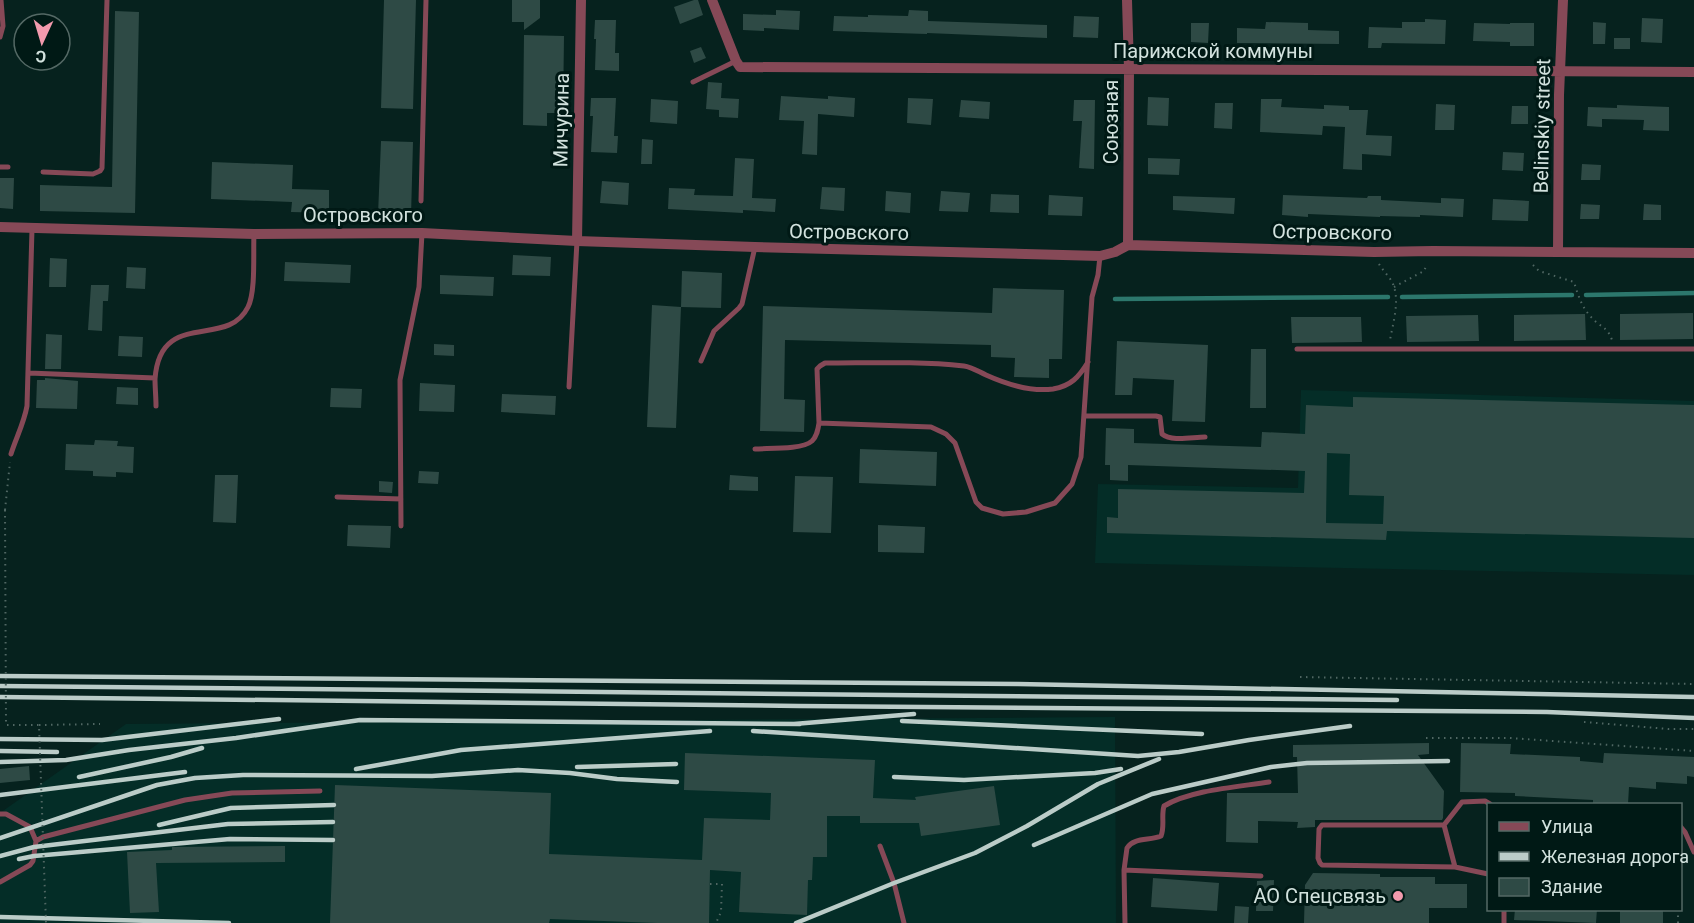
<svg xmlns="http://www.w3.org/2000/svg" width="1694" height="923" viewBox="0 0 1694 923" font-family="Roboto,sans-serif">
  <rect width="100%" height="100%" fill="#06221e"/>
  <path fill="#042d27" d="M1301,390L1694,401V575L1095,563L1098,484L1298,488Z
    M1115,717L1116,923H0V813L126,724Z"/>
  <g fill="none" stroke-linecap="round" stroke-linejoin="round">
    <path stroke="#2c776c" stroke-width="4.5" d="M1586,295L1694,293
      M1402,297L1572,295
      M1115,299L1388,297"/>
  </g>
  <path fill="#2e4a45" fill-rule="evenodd" d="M384,0H416L413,109L381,108Z
    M512,0H540V18L524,30V22H512Z
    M694,0H698L703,15L680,24L674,7Z
    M776,10L800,11L799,30L764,28V31L743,30V14L776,15Z
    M909,10L928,11V21L1047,25V38L927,33V34L833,31L834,16L868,17V15L908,16Z
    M115,11L139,12L135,213L40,211V185L112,187Z
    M1074,16L1099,17L1098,38L1073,37Z
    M1642,18L1663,19L1662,43L1641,42Z
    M1425,19L1446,20L1445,44L1382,43L1381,48H1368L1369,27L1402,28V22H1425Z
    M595,20H616L615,53H619V71L595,70L596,39H594Z
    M1266,22L1308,23V30L1339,31V44L1237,43V28L1265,29Z
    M1593,22L1606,23L1605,44H1593Z
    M1191,23H1209L1208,43L1191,42Z
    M1474,23L1510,24V23H1534V46H1510V42L1473,41Z
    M524,35L564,36L563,113H547V126L523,125Z
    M1614,38H1630V49H1614Z
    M701,47L706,58L694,63L690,51Z
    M708,82L722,83L721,98L739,99L738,118L719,117V110L706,109Z
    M781,96L828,99V96L855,98L854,117L818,114L817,155L802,154L804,121L779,120Z
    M1148,97L1169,98L1168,126L1147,125Z
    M591,98H616L614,136H618L617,153L591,152L593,116H590Z
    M908,98L933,99L931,125L907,123Z
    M651,99L678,101L677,124L650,122Z
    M1261,99H1282L1281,107L1324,109V105L1349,106V110H1368L1366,135L1392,136L1391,156L1362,154V170L1343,169L1345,127L1323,126L1322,135L1260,132Z
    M961,100L990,102L989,119L959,117Z
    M1074,100H1095L1094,169L1079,168L1082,121H1073Z
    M1215,103H1233L1232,129L1214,128Z
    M1436,104L1455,105L1454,130H1435Z
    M1617,105L1669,107V131L1643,130L1644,120L1602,119V127L1587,126L1588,107L1617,108Z
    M1512,106H1528V124H1511Z
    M642,139L653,140L652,164H641Z
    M381,141L413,142L411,216L378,215Z
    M1503,152L1524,153L1523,171L1502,170Z
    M735,158L754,159L752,198L776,199L775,212L743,210V213L668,209L669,188L695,189L694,195L733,196Z
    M1148,158L1180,159L1179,175L1148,174Z
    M212,162L293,165L292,189L329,190V213L291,212L292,202L211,199Z
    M1582,164L1601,165L1600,180H1581Z
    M0,178H14L13,209L0,208Z
    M602,181L629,183L628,205L600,203Z
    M822,187L845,188L844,211L820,209Z
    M886,191L911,193L910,213L885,211Z
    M941,191L970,193L968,212L939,211Z
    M991,194L1019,195V213L990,212Z
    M1049,195L1083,197L1082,216L1048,215Z
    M1283,195L1367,198L1368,196H1381V200L1441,203V198L1464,199L1463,217L1420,215V217L1380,216V217L1308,214V217L1282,215Z
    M1173,196L1235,198L1234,214L1173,210Z
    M1493,199L1529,201L1528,221L1492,220Z
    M1581,204L1600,205L1599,219H1580Z
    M1644,204L1661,205V220H1643Z
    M513,255L551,257L550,276L512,275Z
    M50,258L67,259L66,287H49Z
    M285,262L351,265L350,283L284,281Z
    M127,267L146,268L145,289L126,288Z
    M682,271L722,273L721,308L681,307Z
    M440,275L494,277L493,296L440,294Z
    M91,285H109L108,301H103L102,331L88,330Z
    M993,288L1064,290L1062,359H1049V378L1014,377L1015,358L991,357V345L785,340L784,399L805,400L804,432L760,431L763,306L992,313Z
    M652,305L681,307L676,428L647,427Z
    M1693,313V339L1620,340V314Z
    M1585,314L1586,340L1514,341V315Z
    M1478,315L1479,341L1407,342L1406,316Z
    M1291,317H1361L1362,342L1292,343Z
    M46,334L62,335L61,369H45Z
    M119,336L143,337L142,357L118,356Z
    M1117,341L1208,345L1205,422L1172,421L1174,380L1133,378L1132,395H1115Z
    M434,344L454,345V356L434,355Z
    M1251,349H1266V408H1250Z
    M45,378L78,381L77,409L36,408L37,380H45Z
    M420,383L455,385L454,412L419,411Z
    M117,387L138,388V405L116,404Z
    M331,388L362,389L361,408L330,407Z
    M502,394L556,396L555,415L501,412Z
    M1353,397L1694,405V538L1387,531L1386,540L1107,533V517L1118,518V489L1304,493L1305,471L1128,465V481L1110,480V465H1105L1106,428L1134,429V443L1261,447L1262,432L1305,434L1306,405L1353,407ZM1327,453L1350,454L1349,495L1384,496L1383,524L1326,523Z
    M95,440L118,441L117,446L134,447L133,473L116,472V477L93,476V471L65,470L66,444L94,445Z
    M860,449L937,452L936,486L859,483Z
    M419,471L439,472L438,484L418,483Z
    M215,475H238L236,523L213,522Z
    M730,475L758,477V491L729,490Z
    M795,476L833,477L831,533L793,532Z
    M379,481L393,482L392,493L379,492Z
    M348,525L391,526L390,548L347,546Z
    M878,525L925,527L924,553L878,552Z
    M1429,743V754L1418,755L1444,791L1443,818L1442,820H1315V827L1297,828L1298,822L1258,821V843L1226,842L1227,793H1298L1297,757H1293V745Z
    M1461,743L1511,744L1510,754L1580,757V761L1603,763L1604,753L1694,757V777L1687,776V784L1656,782V789L1629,787L1628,804H1593V800L1515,796V793L1460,792Z
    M685,753L875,760L873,798L916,800L915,797L994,786L1000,825L921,836L919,823H860V816H827V857H813L812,880H808L807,915L739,912L741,872L710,870L709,923H657L550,919L549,923H330L335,785L551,793L549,854L702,860L704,818L770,820L771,793L684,790Z
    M29,766L30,780L0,783V769Z
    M285,846V862L156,863L159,912L130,913L127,852L172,850V847Z
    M1313,873L1380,874V877H1435V884H1467V908H1429V923H1304L1305,885Z
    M1153,878L1219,883L1217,911L1151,907Z
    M1274,880L1273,911H1256L1257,881Z
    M1235,906L1249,907L1248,923H1234Z
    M1515,909H1597L1596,923L1514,920Z
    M1620,909H1663V923H1620Z"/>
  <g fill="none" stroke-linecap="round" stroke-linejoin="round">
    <path stroke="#506763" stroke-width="2" stroke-dasharray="1.5 4.5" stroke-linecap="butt" d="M1379,264C1383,271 1390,277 1393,284C1400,301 1393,323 1390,340
      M1533,265L1539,271L1574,282C1578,295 1582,308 1592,318C1601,328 1607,326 1612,340
      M1394,287L1424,271L1427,264
      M5,510L10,462
      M1300,677L1694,684
      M1584,722L1669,729H1694
      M39,725L100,724
      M1426,738H1510L1694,751
      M710,884H722L721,912L716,923
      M1678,923V910"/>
    <path stroke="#864957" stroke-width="5" d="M0,37L3,26L1,0
      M693,82L736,61
      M0,167H8
      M43,172L93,174L100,171L102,168L107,0
      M421,201L426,0
      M1297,349H1694
      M701,361L714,331L739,308L742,304L755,247
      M1088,362C1079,377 1071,386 1053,389C1030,392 1006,384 986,375C979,372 972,367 964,366C918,361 871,363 825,363L820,366L817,369L819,423L931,427L946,434L955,443L976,502L982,508L1003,514L1026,512L1055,503L1072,484L1081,457L1092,297L1098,275L1100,256
      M29,373L155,378
      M569,387L577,241
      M156,406C156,397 155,388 155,379C160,308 227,350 248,307C256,291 253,252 254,234
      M1084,416H1156L1160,417L1162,434C1172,442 1192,437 1205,437
      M755,449C769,448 802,450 812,441C817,436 818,430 819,423
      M11,454C16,438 24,423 27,406L32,229
      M337,497L401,499
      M401,526L400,380L419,287L422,233
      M0,814H6L30,827L36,841
      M1444,825L1462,802L1485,801L1490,804
      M1680,826L1685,832L1694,852
      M880,846L894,883L904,923
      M1455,867L1444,825H1322L1319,829L1318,858L1320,863L1322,865L1455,867L1488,874
      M1124,870L1261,876
      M0,882L30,865L33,861L36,841L43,837L185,800L232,793L320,791
      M1125,923L1124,870L1127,848C1134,837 1150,841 1161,836C1165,826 1161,816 1164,806C1191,790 1237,787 1269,782
      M1504,923V910"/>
    <path stroke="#864957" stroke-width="10" d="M712,0L736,61L740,67L1694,72
      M1127,0L1129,69L1128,245
      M0,227L254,234L422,233L577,241L755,247L1100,256L1115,252L1128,245L1374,252L1433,251L1694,253
      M577,241L581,0
      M1558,252L1559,95L1563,0"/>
    <path stroke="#bbccc8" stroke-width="4.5" d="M0,676L1018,684L1694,697
      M0,686L1397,700
      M0,697L799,706L1547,712L1694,718
      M902,721L1202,734
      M794,724L914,714
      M753,731L1138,756L1179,752L1249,740L1350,726
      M0,739L102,740L279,719
      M0,751L57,752
      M0,762L66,760L129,750L236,738L360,720L800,724
      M577,767L676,764
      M356,769L461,750L710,731
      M79,777L171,757L202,748
      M894,777L964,780L1095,773L1121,769
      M0,795L185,772
      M159,825L231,808L334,805
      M0,838L157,785L195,778L243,775L432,776L518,770L570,773L617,779L677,782
      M1034,845L1152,794L1271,767L1307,763L1448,761
      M0,856L34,847L228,824L333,822
      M19,859L34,856L230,839L333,840
      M0,917L229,923
      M796,923L894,883L975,853L1027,826L1098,784L1159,759"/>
    <path stroke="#506763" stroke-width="2" stroke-dasharray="1.5 4.5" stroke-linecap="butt" d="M5,510L6,725H39L46,923"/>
  </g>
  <circle fill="#f29aad" stroke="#001915" stroke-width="2" cx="1398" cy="896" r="6"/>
  <g text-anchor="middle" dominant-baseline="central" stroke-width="6" stroke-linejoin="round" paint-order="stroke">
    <g font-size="20" fill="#d2e2de" stroke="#001915">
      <text x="1213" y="51">Парижской коммуны</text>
      <text transform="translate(561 120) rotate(-89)">Мичурина</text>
      <text transform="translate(1111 122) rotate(-90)">Союзная</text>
      <text transform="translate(1542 126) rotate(-89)">Belinskiy street</text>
      <text x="363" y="215">Островского</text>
      <text transform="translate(849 232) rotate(1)">Островского</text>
      <text transform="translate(1332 232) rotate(1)">Островского</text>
    </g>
    <g font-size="20" fill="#d2e2de" stroke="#001915" text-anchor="end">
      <text x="1386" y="896">АО Спецсвязь</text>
    </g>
  </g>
  <rect x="1487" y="803" width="195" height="108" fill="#001915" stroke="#546965" stroke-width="1.5"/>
  <rect x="1499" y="822" width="30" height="9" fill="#864957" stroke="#546965" stroke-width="1.5"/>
  <text x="1541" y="833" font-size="18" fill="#d2e2de">Улица</text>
  <rect x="1499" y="852" width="30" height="9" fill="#bbccc8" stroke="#546965" stroke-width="1.5"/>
  <text x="1541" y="863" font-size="18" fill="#d2e2de">Железная дорога</text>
  <rect x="1499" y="878" width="30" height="18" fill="#2e4a45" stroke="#546965" stroke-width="1.5"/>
  <text x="1541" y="893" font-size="18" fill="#d2e2de">Здание</text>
  <g transform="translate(42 42) rotate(184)"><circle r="28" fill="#001915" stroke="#546965" stroke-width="1.5"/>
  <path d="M0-4.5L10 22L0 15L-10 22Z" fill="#f29aad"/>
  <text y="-9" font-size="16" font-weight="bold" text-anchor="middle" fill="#d2e2de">С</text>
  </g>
</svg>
